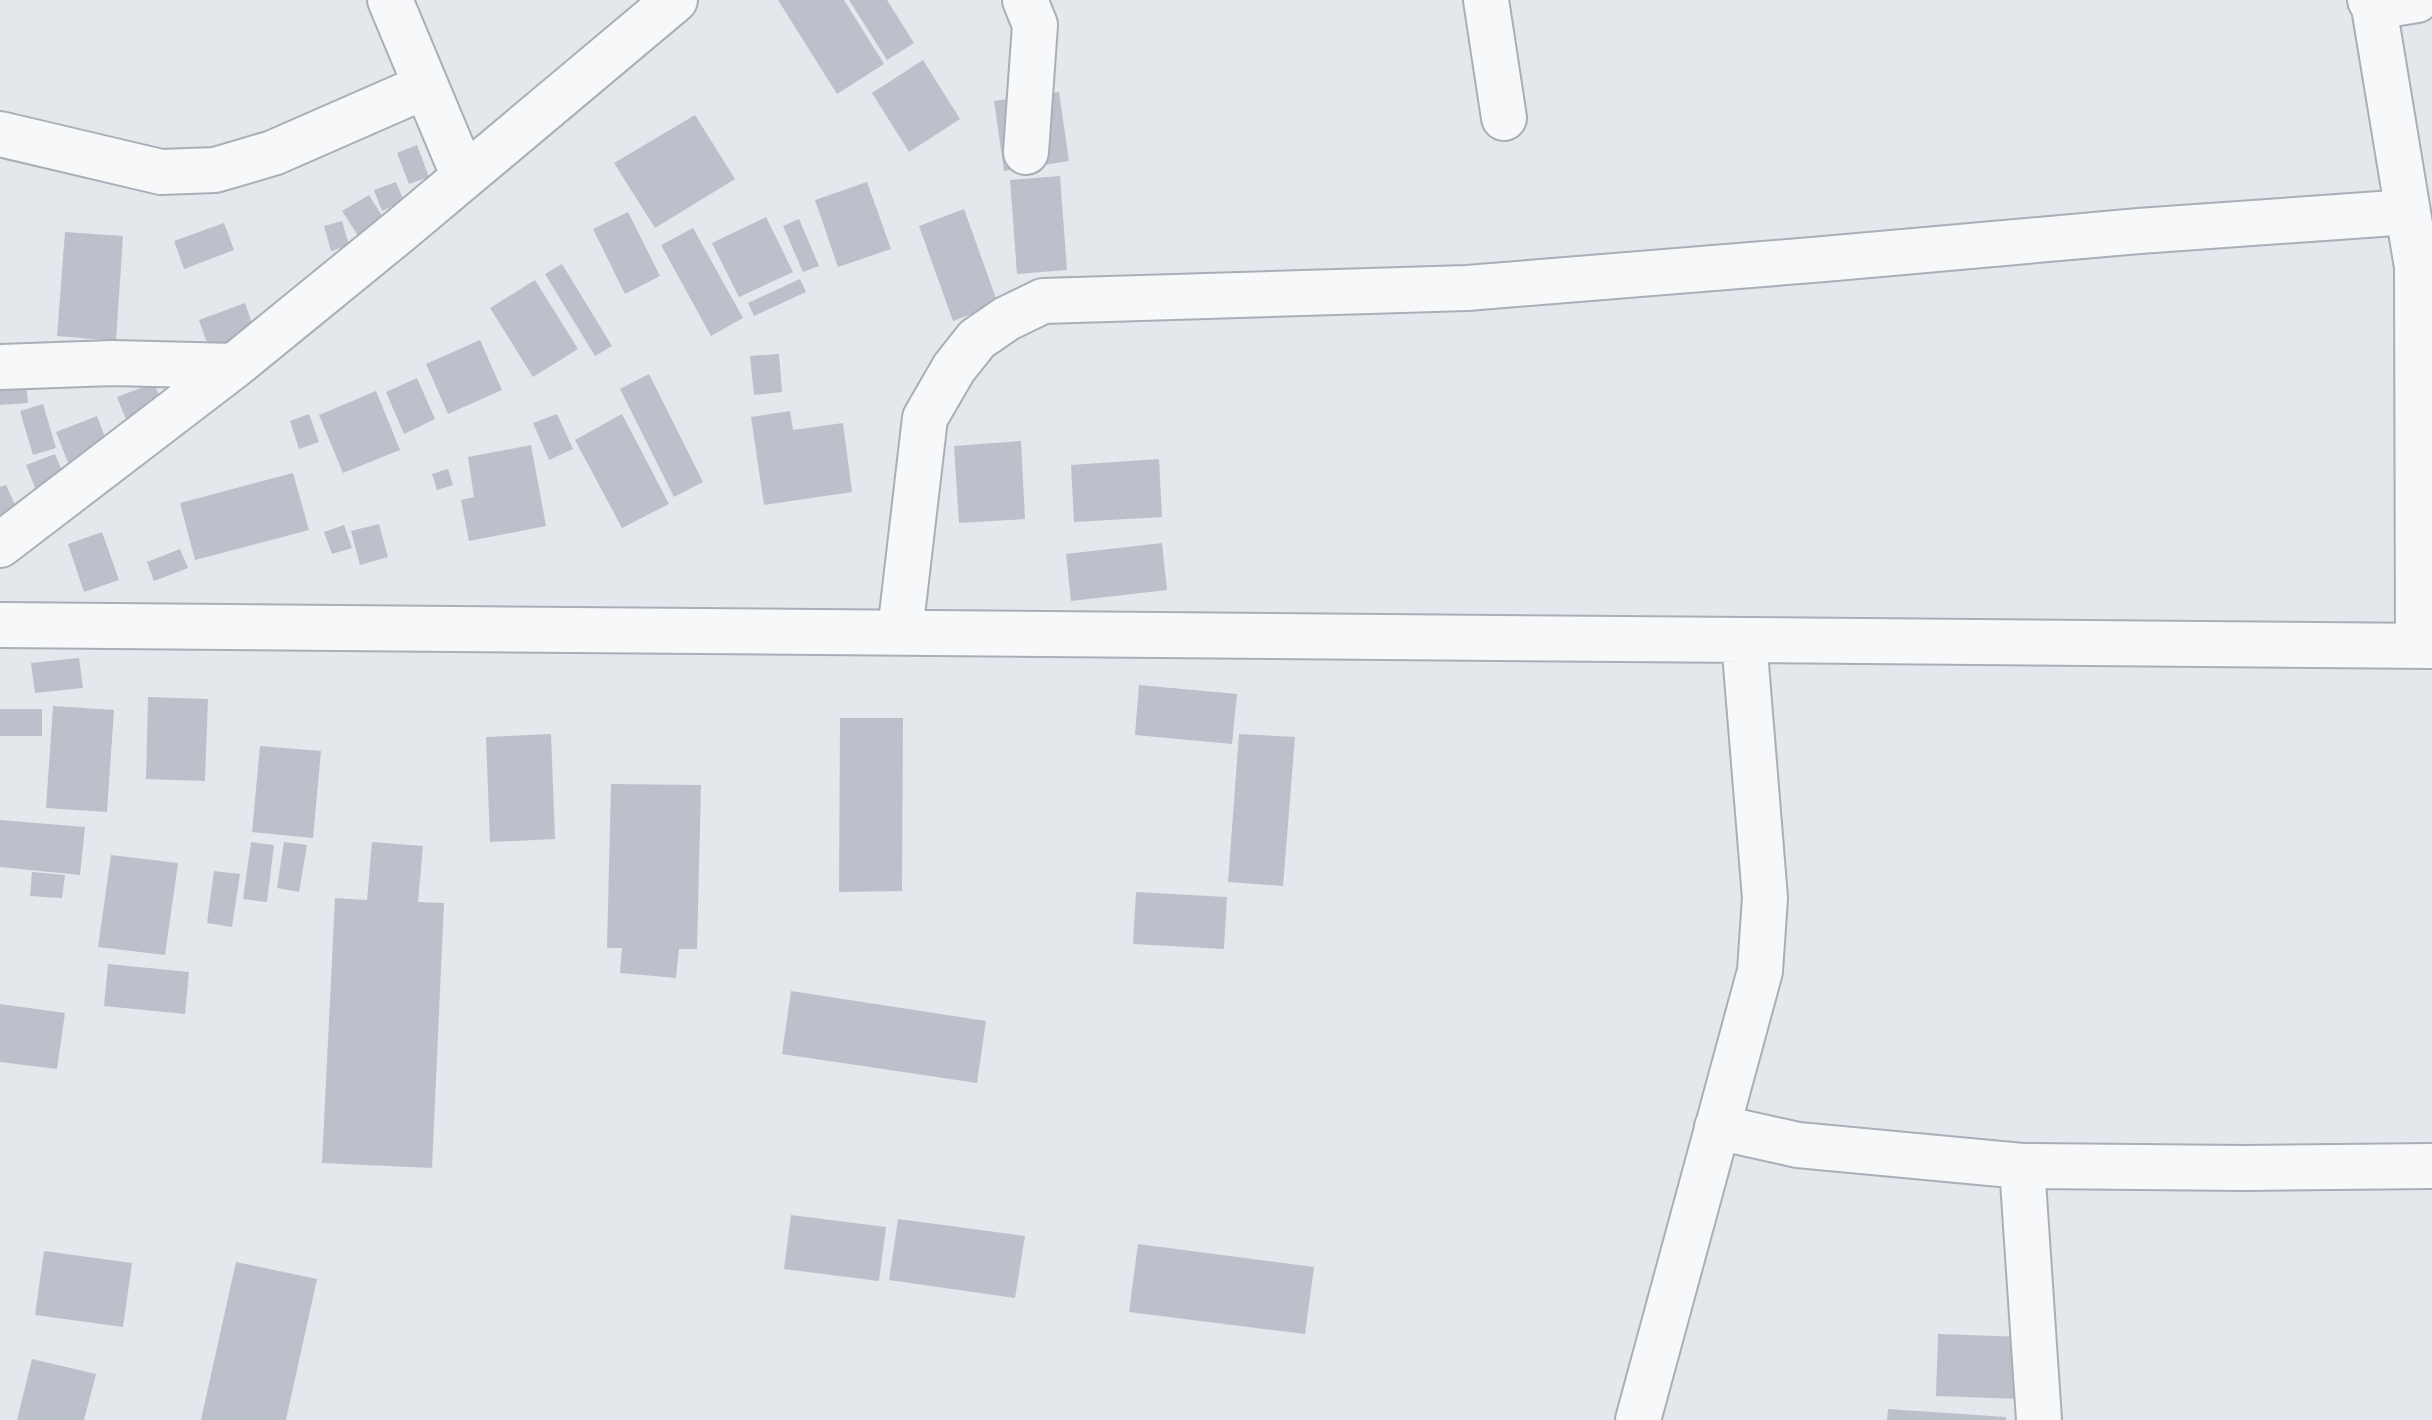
<svg xmlns="http://www.w3.org/2000/svg" width="2432" height="1420" viewBox="0 0 2432 1420" font-family="'DejaVu Sans',sans-serif">
  <rect width="100%" height="100%" fill="#e4e7ec"/>
  <path fill="#bbc0ca" d="M778,0H844L884,64L837,94Z
    M849,0H887L914,43L887,60Z
    M923,60L960,119L909,152L872,93Z
    M1059,92L1069,161L1004,171L994,101Z
    M695,115L735,179L655,228L614,163Z
    M417,145L429,177L409,184L397,153Z
    M1060,176L1067,270L1017,274L1010,180Z
    M396,182L404,201L382,211L374,190Z
    M867,182L891,249L838,267L815,200Z
    M369,195L387,224L361,240L342,211Z
    M964,209L998,304L953,321L919,226Z
    M628,212L660,276L625,294L593,229Z
    M766,217L793,272L739,297L712,243Z
    M799,219L819,266L803,272L783,226Z
    M342,221L349,245L331,251L324,226Z
    M224,223L234,250L184,269L174,241Z
    M693,228L743,318L711,336L661,245Z
    M65,232L123,236L116,341L57,336Z
    M562,264L612,346L595,356L545,274Z
    M800,279L806,292L754,316L748,303Z
    M535,280L578,349L533,377L490,308Z
    M245,303L255,332L209,349L199,320Z
    M480,340L502,390L448,414L426,364Z
    M779,354L782,392L754,395L750,356Z
    M649,374L703,482L674,497L620,389Z
    M417,378L435,419L404,434L386,392Z
    M26,379L28,403L0,405V381Z
    M154,383L164,408L127,422L117,397Z
    M376,391L400,450L343,473L319,415Z
    M43,404L56,448L33,455L20,411Z
    M790,411L793,430L843,423L852,492L764,505L751,417Z
    M309,414L319,442L299,449L290,421Z
    M557,414L573,449L549,460L533,423Z
    M622,414L669,504L622,528L575,440Z
    M97,416L109,448L69,465L56,432Z
    M1021,441L1025,519L959,523L954,446Z
    M531,445L546,526L469,541L461,500L474,497L468,457Z
    M55,454L66,481L37,493L26,465Z
    M1159,459L1162,517L1074,522L1071,465Z
    M448,469L453,485L437,490L432,474Z
    M293,473L309,530L195,560L180,503Z
    M6,485L17,509L0,517V487Z
    M379,524L388,557L360,565L351,531Z
    M344,525L352,548L332,554L324,532Z
    M102,532L119,580L84,592L68,544Z
    M1162,543L1167,590L1071,601L1066,554Z
    M180,549L188,568L154,581L147,562Z
    M79,658L83,688L35,693L31,663Z
    M1139,685L1237,694L1232,744L1135,735Z
    M148,697L208,699L205,781L146,779Z
    M53,706L114,710L107,812L46,808Z
    M0,709H42V736H0Z
    M840,718H903L902,891L839,892Z
    M551,734L555,839L490,842L486,737Z
    M1239,734L1295,737L1283,886L1228,882Z
    M260,746L321,751L313,838L252,832Z
    M611,784L701,785L697,949H679L676,978L620,973L622,948H607Z
    M0,820L85,827L80,875L0,867Z
    M251,842L274,845L267,902L243,899Z
    M284,842L307,845L299,892L277,888Z
    M372,842L423,846L418,902L444,903L432,1168L322,1163L335,898L367,900Z
    M111,855L178,863L165,955L98,947Z
    M214,871L240,874L232,927L207,923Z
    M32,872L65,875L62,898L30,896Z
    M1136,892L1227,897L1224,949L1133,944Z
    M108,964L189,972L185,1014L104,1006Z
    M791,991L986,1021L977,1083L782,1054Z
    M0,1004L65,1013L57,1069L0,1062Z
    M791,1215L886,1227L879,1281L784,1269Z
    M898,1219L1025,1236L1015,1298L889,1280Z
    M1138,1244L1314,1267L1305,1334L1129,1312Z
    M44,1251L132,1263L123,1327L35,1315Z
    M236,1262L317,1279L286,1420H201Z
    M1938,1334L2025,1337L2022,1399L1936,1396Z
    M32,1359L96,1374L84,1420H17Z
    M1888,1409L2006,1417V1420H1887Z"/>
  <g fill="none" stroke-linecap="round" stroke-linejoin="round">
    <defs>
      <path id="minor" d="M390,0L464,177
        M1025,0L1035,25L1026,152
        M1486,0L1504,118
        M2370,0L2374,7L2417,267L2418,646
        M2374,7L2417,0
        M0,134L161,172L215,170L273,153L426,86
        M0,367L113,363L234,366
        M0,545L234,366L402,229L675,0
        M0,625L2432,646
        M900,632L925,418L954,368L977,339L1006,319L1043,301L1467,288L1824,259L2139,231L2408,212
        M1717,1127L1798,1145L2022,1166L2245,1168L2432,1166
        M2022,1166L2039,1420
        M1638,1420L1760,971L1765,898L1744,640"/>
    </defs>
    <use href="#minor" stroke="#a9aeb7" stroke-width="48"/>
    <use href="#minor" stroke="#f7f8fa" stroke-width="44"/>
  </g>
</svg>
